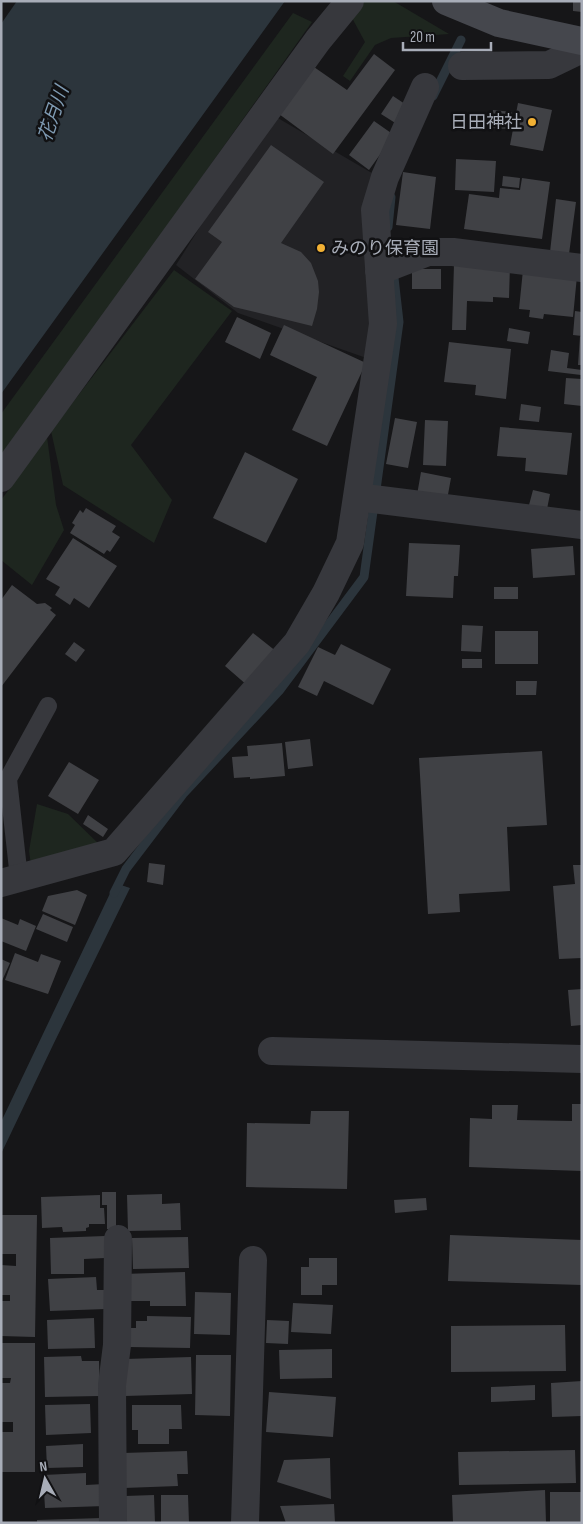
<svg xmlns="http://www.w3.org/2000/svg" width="583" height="1524" viewBox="0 0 583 1524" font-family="'Sofia Sans Condensed','Noto Sans JP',sans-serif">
  <rect width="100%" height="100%" fill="#161618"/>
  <path fill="#222225" d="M271,114L377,176L372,360L238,313L176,265Z"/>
  <path fill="#1e261f" d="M363,1H393L449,34L391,38L375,45L350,81L343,76L365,42L351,16Z
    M293,13L312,22L1,460V414Z
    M174,270L232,311L131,445L172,500L154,543L63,485L51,431Z
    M46,429L56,505L64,530L32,585L1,560V500L17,479Z
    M37,804L68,814L103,848L32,872L29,851Z"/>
  <path fill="#2c353c" d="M17,1H285L1,394V24Z
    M115,883L130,888L53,1045L1,1154V1122Z"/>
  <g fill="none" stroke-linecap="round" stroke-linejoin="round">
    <path stroke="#2c353c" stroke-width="9" d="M433,96L461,40
      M388,227L391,197
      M114,893L126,869L183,794L279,691L364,577L399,322L393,269"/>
  </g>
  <path fill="#404145" d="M573,1H582V12L573,11Z
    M374,54L395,70L333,154L279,114L314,67L347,90Z
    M393,96L411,108L400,126L381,114Z
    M518,103L552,110L543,151L510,145Z
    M493,110L512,112L510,129L492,128Z
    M374,121L394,135L369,170L349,155Z
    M271,145L324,182L281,243L301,252L311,263L318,281L319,292L317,309L312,326L234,307L195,279L222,242L208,232Z
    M456,159L496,161L494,192L455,190Z
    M403,172L436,177L430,229L396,225Z
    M503,176L520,178L519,188L502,186Z
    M522,178L550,182L542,239L464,229L469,194L499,198L500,188L520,190Z
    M556,199L576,202L569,254L550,252Z
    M454,264L510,265L509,298L493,297V302L467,301L466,330H452Z
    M412,269H441V289H412Z
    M523,270L577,276L573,317L544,314L543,319L529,317L530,310L519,309Z
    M575,311L582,312V336L573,335Z
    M237,317L271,333L260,359L225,342Z
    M284,325L366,363L327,446L292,430L317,377L270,355Z
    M509,328L530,332L528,344L507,341Z
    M580,336L582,337V365H578Z
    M449,342L511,349L506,399L475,395L476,385L444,382Z
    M551,350L569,353L567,368L582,370L581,375L548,371Z
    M566,378L582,379V406L564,404Z
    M521,404L541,407L539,422L519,420Z
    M395,418L417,422L408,468L386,464Z
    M425,420L448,421L446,466L423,465Z
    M500,427L572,433L567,475L525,471L526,458L497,456Z
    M245,452L298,479L266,543L213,518Z
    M421,472L451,478L447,500L417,495Z
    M533,490L550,494L547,509L529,505Z
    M86,508L116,526L112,532L120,537L110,552L107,550L104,554L70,533L75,525L72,523L80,510L83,513Z
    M73,538L117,566L89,608L74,598L70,605L55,595L60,587L46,579Z
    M409,543L460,545L458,576H454L453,598L406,596Z
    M573,546L575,575L533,578L531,549Z
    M12,585L37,604L45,603L52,608L50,610L56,615L1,687V600Z
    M494,587H518V599H494Z
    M462,625L483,626L481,652L461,651Z
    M495,631H538V664H495Z
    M253,633L277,652L248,686L225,666Z
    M74,642L85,650L76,662L65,654Z
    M341,644L391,669L373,705L324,681L317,696L298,687L318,647L335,655Z
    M462,659H482V668H462Z
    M516,681H537L536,695H516Z
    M310,739L313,766L288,769L285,742Z
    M282,743L285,776L250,779V777L234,778L232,757L248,756L247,746Z
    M542,751L547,825L507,827L510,891L459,894L460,912L428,914L419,758Z
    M69,762L99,780L78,814L48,796Z
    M88,815L108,829L103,837L83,824Z
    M149,863L165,865L163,885L147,882Z
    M573,865H582V958L559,959L553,886L575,884Z
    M77,890L87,895L75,925L42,911L48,896Z
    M43,914L73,927L67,942L36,929Z
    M1,918L18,925L20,919L36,926L26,951L1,941Z
    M15,953L38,962L41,954L61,961L48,994L5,980Z
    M1,959L10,963L1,983Z
    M582,989V1025L571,1026L568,990Z
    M572,1104H582V1171L469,1167L470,1118L492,1119V1105H518L517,1120L572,1121Z
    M311,1111H349L347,1189L246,1187L247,1123L310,1124Z
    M102,1192H116V1229H107V1205H102Z
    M162,1194V1204L180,1203L181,1230L128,1231L127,1195Z
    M100,1195V1208H104L105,1224H89V1227L86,1228V1231L63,1232L62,1227L42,1228L41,1197Z
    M426,1198L427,1210L395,1213L394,1200Z
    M1,1215H37L35,1337L1,1336V1301H10V1295H1V1265L16,1266V1254H1Z
    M450,1235L582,1240V1285L448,1281Z
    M105,1236V1258L84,1259V1274H51L50,1238Z
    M188,1237L189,1268L133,1269L132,1238Z
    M309,1258H337V1285H322V1295H301V1267H309Z
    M185,1272L186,1306H150V1301H124L123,1274Z
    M96,1277L97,1290H106V1309L50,1311L48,1279Z
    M195,1292L231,1293L230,1335L194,1334Z
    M293,1303L333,1305L331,1334L291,1332Z
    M147,1316L191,1317L190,1348L129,1347V1328H136V1321H147Z
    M94,1318L95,1348L48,1349L47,1320Z
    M267,1320L289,1321L288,1344L266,1343Z
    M565,1325L566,1371L451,1372V1326Z
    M1,1343H35V1472H1V1432H13V1422H1V1383H10L11,1378H1Z
    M332,1349V1378L280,1379L279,1350Z
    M196,1355H231L230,1416L195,1415Z
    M81,1356L82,1361H99L100,1396L45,1397L44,1357Z
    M191,1357L192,1394L125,1396V1359Z
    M582,1381V1416L552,1417L551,1383Z
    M535,1385V1400L491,1402V1387Z
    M269,1392L336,1397L333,1437L266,1432Z
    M90,1404L91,1433L46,1435L45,1405Z
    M132,1405H181L182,1429H169V1444H138V1430H132Z
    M83,1444V1467L47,1468L46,1446Z
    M575,1450L576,1483L459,1485L458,1452Z
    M187,1451L188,1474H177L178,1486L124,1488L123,1453Z
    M330,1458L331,1499L277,1482L284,1460Z
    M86,1473V1485L104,1484L105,1506L45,1508L43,1475Z
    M545,1490L546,1523H453L452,1495Z
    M550,1492H582V1523H550Z
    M154,1495L155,1523H126L125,1496Z
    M161,1495H188L189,1523H161Z
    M334,1504L335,1523H286L280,1506Z
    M102,1518V1523H37V1520Z"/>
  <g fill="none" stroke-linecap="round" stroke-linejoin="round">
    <path stroke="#37383d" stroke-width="18" d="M19,878L8,779L48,706"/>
    <path stroke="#37383d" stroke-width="28" d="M462,66L549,65L582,49
      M379,271L428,252H453L582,268
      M1,478L318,40L350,1
      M357,497L582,525
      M1,883L114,852L297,643L326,593L350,543L383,324L375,210L385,177L425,87
      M272,1051L582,1059
      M113,1523L112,1385L117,1345L118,1239
      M245,1523L253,1260"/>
    <path stroke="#45474d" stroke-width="28" d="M446,1L499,23L582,41"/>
  </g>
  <g fill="#f2b134" stroke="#111113" stroke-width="2">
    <circle cx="532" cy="122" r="5"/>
    <circle cx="321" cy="248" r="5"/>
  </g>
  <g text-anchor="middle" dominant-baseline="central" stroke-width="5" stroke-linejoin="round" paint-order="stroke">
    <g font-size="18" fill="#a8adb8" stroke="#111113" text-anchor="end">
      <text x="522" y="122">日田神社</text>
      <text x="331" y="248" text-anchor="start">みのり保育園</text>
    </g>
    <g font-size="19" font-style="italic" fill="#7f9bb3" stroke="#111113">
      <text transform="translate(54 114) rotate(-71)">花月川</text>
    </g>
  </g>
  <rect width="583" height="1524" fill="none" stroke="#a8adb8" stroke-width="5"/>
  <g transform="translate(45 1479) rotate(352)" stroke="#111113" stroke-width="4" paint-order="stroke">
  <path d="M0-4L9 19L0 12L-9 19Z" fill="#a8adb8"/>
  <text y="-8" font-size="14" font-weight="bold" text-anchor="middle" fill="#a8adb8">N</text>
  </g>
  <path d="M403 42v8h88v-8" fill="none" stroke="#a8adb8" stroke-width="2.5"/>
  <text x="410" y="42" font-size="15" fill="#a8adb8" stroke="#111113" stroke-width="4" paint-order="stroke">20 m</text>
</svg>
